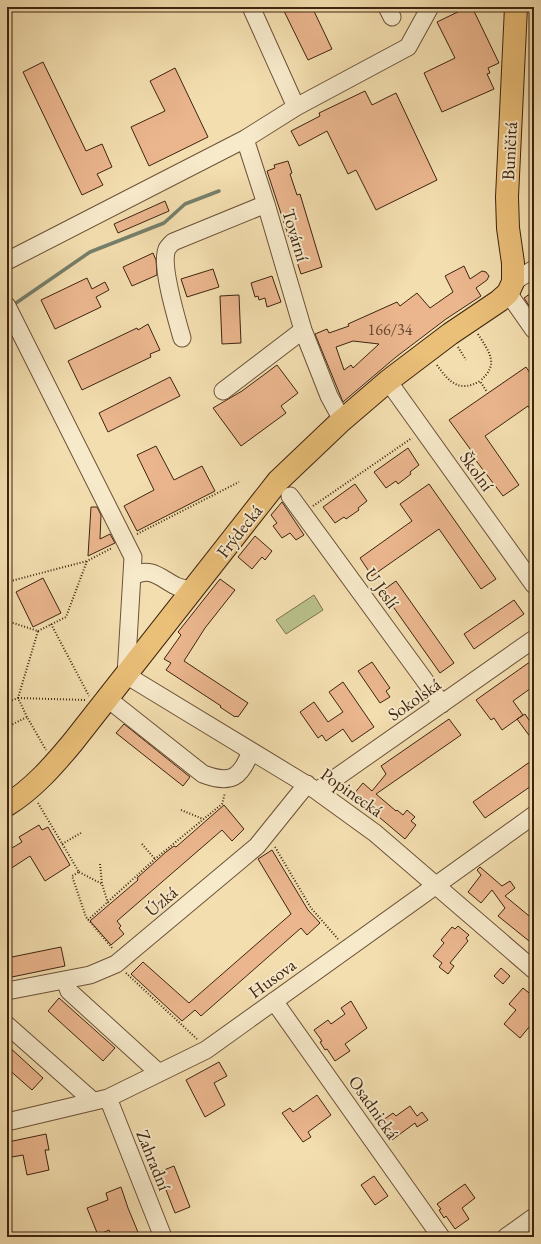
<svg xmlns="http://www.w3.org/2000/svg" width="541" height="1244" viewBox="0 0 541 1244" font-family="'EB Garamond',serif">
  <rect width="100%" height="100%" fill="#f3deaf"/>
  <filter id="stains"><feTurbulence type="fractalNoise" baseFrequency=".005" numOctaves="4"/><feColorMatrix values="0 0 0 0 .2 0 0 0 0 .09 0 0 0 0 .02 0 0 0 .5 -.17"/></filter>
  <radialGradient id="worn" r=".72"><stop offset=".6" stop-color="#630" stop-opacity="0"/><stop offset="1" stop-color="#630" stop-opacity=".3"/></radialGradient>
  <path fill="#bac18c" stroke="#7c724e" d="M314,595L323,610L286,634L276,620Z"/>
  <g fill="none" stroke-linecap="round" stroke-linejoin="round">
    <path stroke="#767f6b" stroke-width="3.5" d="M16,303L90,252L164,223L185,204L219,191"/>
  </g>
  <path fill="#ebb68e" stroke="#3e2410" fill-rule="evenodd" d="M282,7H312L332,49L308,60Z
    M468,7H472L499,63L488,68L490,73L487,74L494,89L442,112L424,73L455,58L437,22Z
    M43,62L86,151L102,144L112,167L97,174L103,185L82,195L23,72Z
    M175,68L208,137L149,166L131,127L165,111L150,81Z
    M365,91L372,105L396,93L437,180L376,210L356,170L348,174L327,131L299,146L291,131L320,116L319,113Z
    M288,161L292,173L290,174L297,195L300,194L322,267L301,274L267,171L275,168L274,165Z
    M165,201L169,211L118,233L114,224Z
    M153,253L156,260L157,275L132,286L123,267Z
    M464,266L470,279L482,271L486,272L489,276L487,280L476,288L481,296L446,319L396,357L343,402L315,334L327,329L329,333L349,326L348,324L397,302L400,306L417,293L430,308L453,292L445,276ZM353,341L379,344L353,368L351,365L344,370L336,347Z
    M213,269L219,287L187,297L181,279Z
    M272,276L281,302L267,307L265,298L259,300L258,296L255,297L251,283Z
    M87,278L92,289L105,282L109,290L96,297L101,307L55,329L41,300Z
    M534,291V313L524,298Z
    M239,295L241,343L222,344L220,296Z
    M148,324L160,350L150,354L151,357L82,390L68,361L137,328L138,330Z
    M277,365L298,393L281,406L286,413L241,446L213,408L242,391Z
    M526,367L534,379V415L528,406L485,436L519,485L503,496L471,454L473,453L449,420Z
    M170,377L180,396L108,432L99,413Z
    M156,446L174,480L202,466L215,491L137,531L124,506L154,490L137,455Z
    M408,448L419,465L410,472L411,474L398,484L396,481L386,488L374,472Z
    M355,484L367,501L358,508L359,510L346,519L344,517L335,523L323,507Z
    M429,484L496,579L481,589L439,529L372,576L360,558L412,521L400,504Z
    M282,502L304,535L296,540L290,533L282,538L273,526L277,523L271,515Z
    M91,507H97L101,515L100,539L110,534L115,543L88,556Z
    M255,536L272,551L265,560L262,557L252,569L238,557Z
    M43,578L61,613L33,627L16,592Z
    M220,579L235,590L205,628L184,661L248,703L238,717L236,716L235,717L220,707L221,706L166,670L171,663L164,659L181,635L178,632Z
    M396,581L454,663L440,673L382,591Z
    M514,600L524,614L474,649L464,634Z
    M534,659V686L513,701L523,715L502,730L494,718L491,720L476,700Z
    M372,662L390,688L386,691L390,697L380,703L358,671Z
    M343,682L374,727L352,742L343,729L326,741L322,735L318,738L300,712L314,702L328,722L343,712L329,692Z
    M525,714L534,728V742L517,719Z
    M449,719L461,735L376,794L396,811L397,810L403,815L407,810L415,817L411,821L416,825L405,839L353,795L363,783L372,791L386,774L381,766Z
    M124,724L190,777L183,786L116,733Z
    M534,759V784L485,818L473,802Z
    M224,805L244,829L232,841L222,830L117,921L121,926L119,928L124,934L111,945L90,921L138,880L137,878L166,852L174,846L176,847Z
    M39,825L42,830L48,827L70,865L45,881L30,856L7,871V851L22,842L19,837Z
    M272,850L308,910L320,923L307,935L301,928L201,1016L195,1010L182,1021L131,974L143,962L189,1003L291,914L258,859Z
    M480,867L502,886L510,881L515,888L505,896L534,920V945L498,916L505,908L492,890L481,903L468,892L481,875L477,870Z
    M458,926L469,935L466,938L468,941L450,963L454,966L448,974L439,967L442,963L433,956L444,943L441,940L452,927L455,929Z
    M61,947L65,966L7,978V958Z
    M501,968L510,976L503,984L494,976Z
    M523,988L534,997V1021L520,1038L504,1024L516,1010L509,1004Z
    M59,998L115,1048L103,1061L48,1011Z
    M351,1001L367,1028L345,1044L350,1051L335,1061L327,1049L325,1050L320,1042L322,1041L314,1030L328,1020L331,1024L345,1014L341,1008Z
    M7,1045L43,1078L32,1090L7,1068Z
    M219,1062L227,1076L214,1083L225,1105L205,1117L186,1080Z
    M317,1095L331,1115L308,1132L311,1137L303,1142L282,1113L290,1108L293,1112Z
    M410,1106L417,1116L422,1112L428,1120L417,1127L415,1123L392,1140L379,1123L393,1113L396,1116Z
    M46,1134L49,1150H45L49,1170L27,1175L23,1155L12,1157L8,1142Z
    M174,1166L190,1207L175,1213L159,1172Z
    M374,1176L388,1196L375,1205L361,1185Z
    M465,1184L475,1198L462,1208L469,1219L455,1229L446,1216L444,1218L439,1210L441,1209L437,1204Z
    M121,1187L128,1208L140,1237H112L109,1230L98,1235L87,1208L108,1200L106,1193Z"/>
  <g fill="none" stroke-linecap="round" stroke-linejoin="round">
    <defs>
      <path id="minor" d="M251,7L296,107
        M387,7L392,17
        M245,139L266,204
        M7,261L245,139L296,107L408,47L430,7
        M513,282L534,269
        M508,293L534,330
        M7,306L133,557L126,675L317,791L375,833L534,970
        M182,338C177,320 160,265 167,249C168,247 171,244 173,242L266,204L303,330L329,396L342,420
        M388,381L534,585
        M223,391L303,330
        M290,496L442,704
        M133,576C151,566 160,578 176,586C181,588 186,589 191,591
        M108,699L203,774C232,785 241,777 251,751
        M317,791L534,639
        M65,980L69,991L159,1073
        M7,991L90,975L116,964L257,846L307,784
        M274,1001L441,1237
        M7,1025L93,1101
        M108,1098L163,1237
        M7,1122L108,1098L206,1050L534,815
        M506,1237L534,1217"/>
      <path id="major" d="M7,805C33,789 54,765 73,742L278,481L339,423L388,381L450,334L499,301L508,293L513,282V263L508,228L507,197L516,7"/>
    </defs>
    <use href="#minor" stroke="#6b5238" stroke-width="19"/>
    <use href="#major" stroke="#3e2410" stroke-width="24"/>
    <path stroke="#3e2410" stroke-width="2" stroke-dasharray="1 2" stroke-linecap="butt" d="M478,334C489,352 500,364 480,381
      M458,347L466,360
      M437,365C449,382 459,393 480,381L487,392
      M313,506L412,438
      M137,534L239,482
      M7,582L87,561
      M7,621L38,631L18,698L7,702
      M51,624L89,696
      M38,631L66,617L87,561L112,548
      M27,717L18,698L86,700
      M7,727L27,717L46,750
      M38,803L79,872L72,876L86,917L113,949
      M181,810L203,819
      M62,844L81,833
      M142,844L155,859
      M275,847L311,908L338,939
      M100,864L102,884
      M79,872L102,884L108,903
      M88,920L155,859L222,804L225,793
      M126,973L197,1039"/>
    <use href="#minor" stroke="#f7eacb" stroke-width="17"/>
    <use href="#major" stroke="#eabf78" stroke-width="22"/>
  </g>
  <g text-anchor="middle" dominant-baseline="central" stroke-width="4" stroke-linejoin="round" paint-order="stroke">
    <g font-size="16" fill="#694830">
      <text x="390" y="329">166/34</text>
    </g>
    <g font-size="18" fill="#3e2410" stroke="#f7eacb">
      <text transform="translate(509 151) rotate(-87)">Buničitá</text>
      <text transform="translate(296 235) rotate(73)">Tovární</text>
      <text transform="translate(477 471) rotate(54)">Školní</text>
      <text transform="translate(239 531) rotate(-52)">Frýdecká</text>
      <text transform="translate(382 588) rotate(54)">U Jeslí</text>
      <text transform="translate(414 699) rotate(-35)">Sokolská</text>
      <text transform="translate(352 792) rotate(35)">Popinecká</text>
      <text transform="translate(161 901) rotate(-40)">Úzká</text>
      <text transform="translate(272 978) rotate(-36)">Husova</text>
      <text transform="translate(374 1107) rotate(55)">Osadnická</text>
      <text transform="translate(154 1160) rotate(68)">Zahradní</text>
    </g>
  </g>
  <rect width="541" height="1244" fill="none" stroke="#f3deaf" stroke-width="24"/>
  <rect x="8" y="8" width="525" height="1228" fill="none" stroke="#3e2410" stroke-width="2"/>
  <rect x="12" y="12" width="517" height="1220" fill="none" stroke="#3e2410"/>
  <rect width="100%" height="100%" filter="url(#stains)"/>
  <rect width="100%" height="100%" fill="url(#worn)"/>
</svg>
